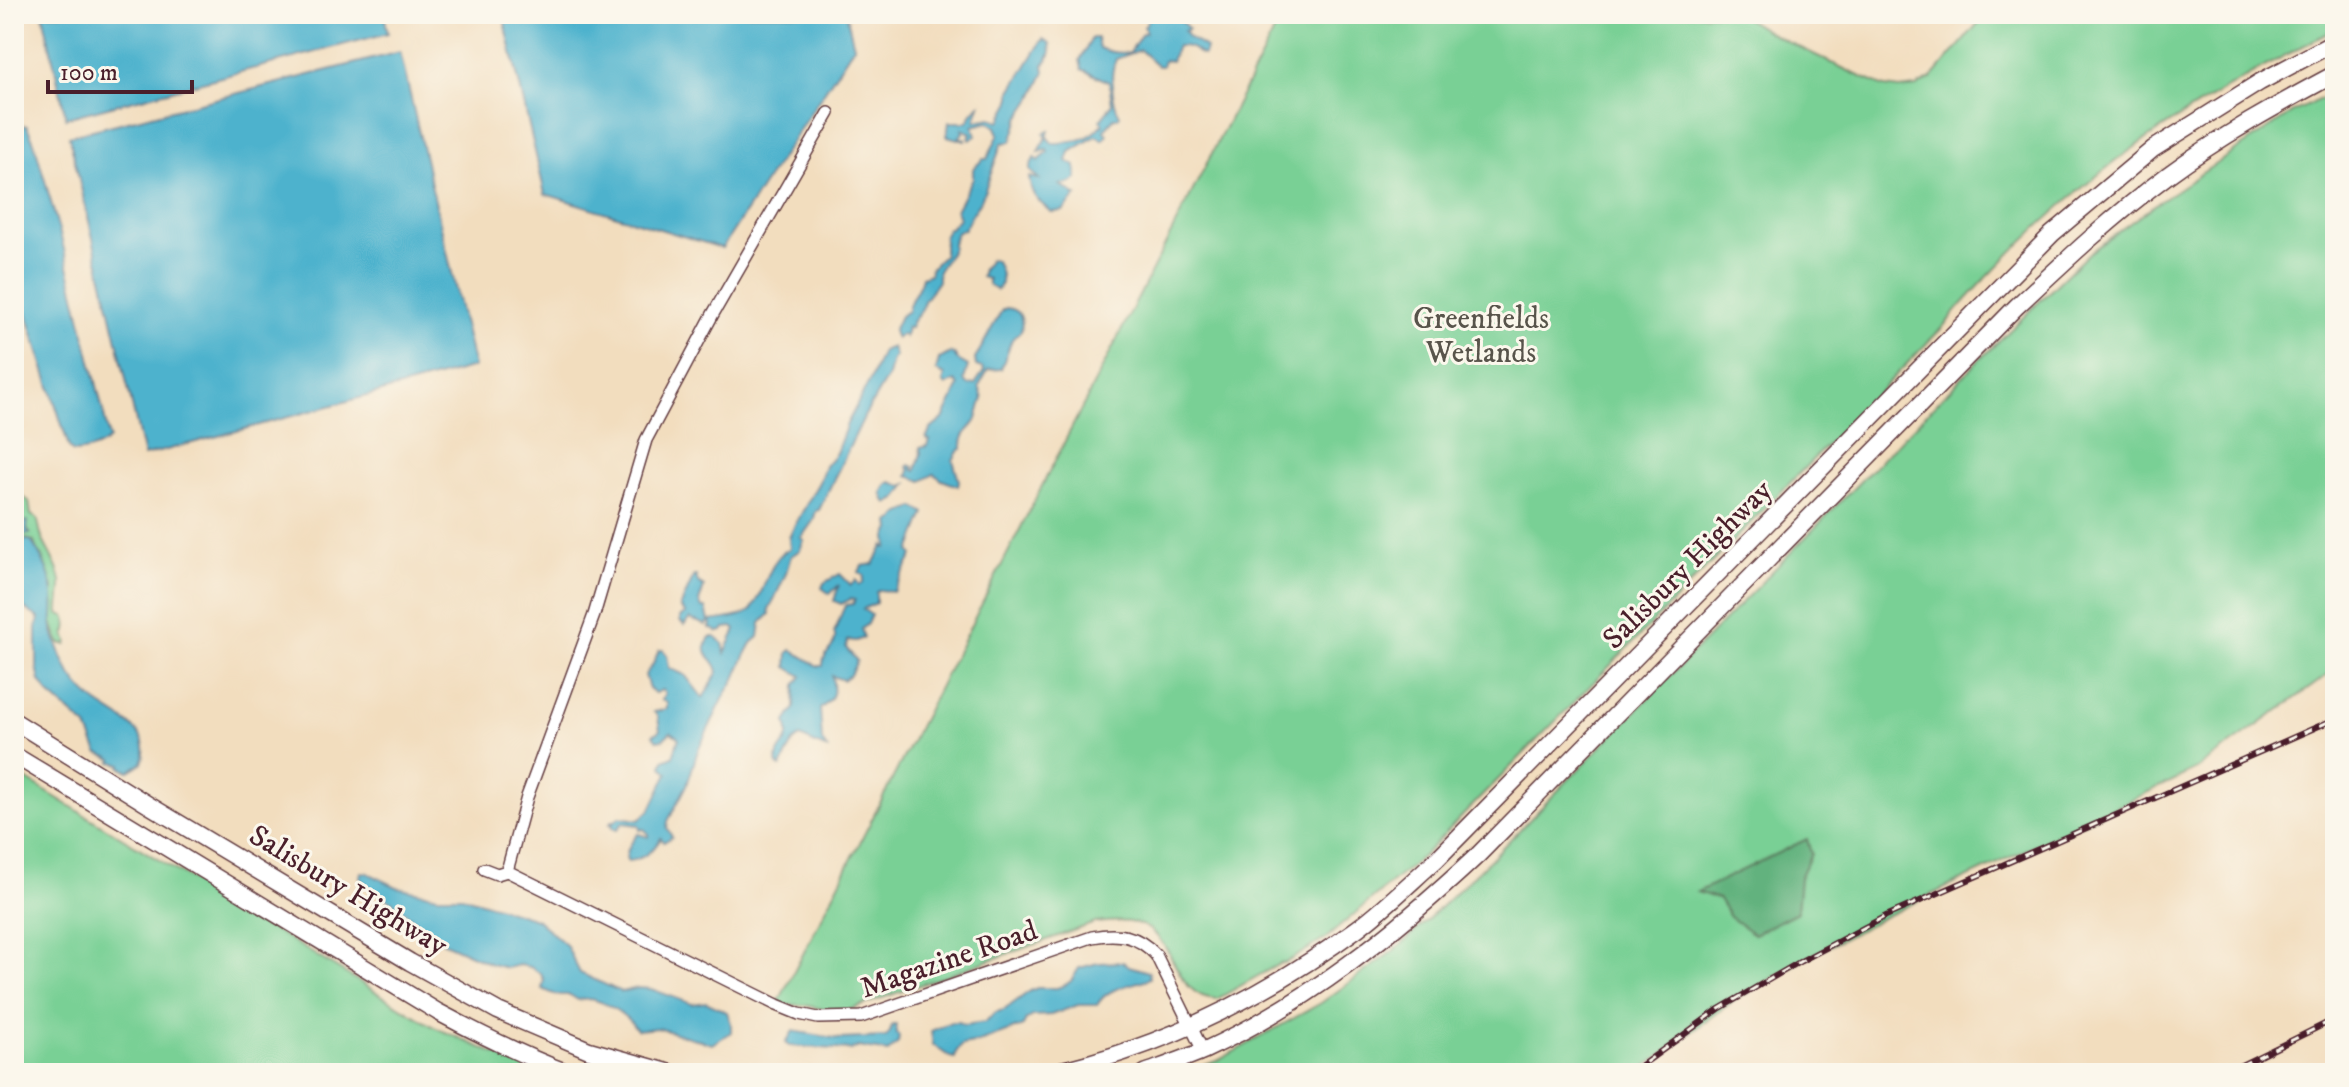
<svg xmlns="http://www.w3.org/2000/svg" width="2349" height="1087" viewBox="0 0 2349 1087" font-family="'IM FELL DW Pica',serif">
  <rect width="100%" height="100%" fill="#fbf7ec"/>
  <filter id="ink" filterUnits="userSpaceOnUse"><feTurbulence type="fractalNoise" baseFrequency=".0125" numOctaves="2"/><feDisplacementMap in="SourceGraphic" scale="16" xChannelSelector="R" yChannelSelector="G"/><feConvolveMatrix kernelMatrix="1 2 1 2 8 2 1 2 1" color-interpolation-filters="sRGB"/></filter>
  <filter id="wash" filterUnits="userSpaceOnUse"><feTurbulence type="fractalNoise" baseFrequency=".006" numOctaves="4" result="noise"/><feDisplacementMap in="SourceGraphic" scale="32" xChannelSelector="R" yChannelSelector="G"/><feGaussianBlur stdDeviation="1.8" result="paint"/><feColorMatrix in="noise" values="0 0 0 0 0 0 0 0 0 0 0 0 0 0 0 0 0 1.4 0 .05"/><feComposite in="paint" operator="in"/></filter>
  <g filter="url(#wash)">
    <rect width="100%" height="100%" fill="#f2ddbe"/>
    <path fill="#79d095" stroke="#627860" stroke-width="2" d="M1283,14H1739L1770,33L1861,77L1885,87L1900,89L1916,87L1931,79L1986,14H2335V29C2270,63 2206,98 2146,139C2071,191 1999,260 1941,329L1424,855L1325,939L1285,963H1281L1217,999C1179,998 1177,955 1155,934C1139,918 1115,921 1095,923L840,1013L805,1005H777Z
      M2335,92V669L2329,674L2197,769L1886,916L1801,961L1729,1004L1637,1073H1185L1219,1060L1321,1003L1400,946L1490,860L1970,369L2089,253L2153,206L2293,112Z
      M14,473L23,497L29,501L31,515L37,518C39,524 40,532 42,538C48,552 58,565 61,581C62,592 58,603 59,614L65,616C68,623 69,628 65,635L68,641L67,645L59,643L52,622L53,588L42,556L38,553L34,542L28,539L14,542L19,535L30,533L20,520L23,510L14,492Z
      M14,772L434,1027L539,1073H14Z"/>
    <path fill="#62b27e" stroke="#566854" stroke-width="2" d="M1807,839L1811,854L1800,878L1797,912L1754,934L1730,917L1719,899L1697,892Z"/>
    <path fill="#4eb2cd" stroke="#4c687c" stroke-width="2" d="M43,14H384L388,33L66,118Z
      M503,14H846L854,46L722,248L545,194Z
      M1151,14C1172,14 1174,14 1189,29L1184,31L1188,37L1206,48L1204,55C1194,53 1194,45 1177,46L1171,61L1164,60L1162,66H1158L1140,50L1116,59C1109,74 1112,103 1120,115L1118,118H1114L1104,130L1107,135L1103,140L1096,136L1070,152L1067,161L1076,166L1077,179L1069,184L1060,185L1077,196L1063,211L1051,212C1036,199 1031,196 1029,177L1039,179L1030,171V166L1035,157L1038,161L1048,153L1047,150L1039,152L1046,138L1044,133L1049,131L1047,137L1052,143C1064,143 1081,142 1092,134C1096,131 1099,127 1103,124L1101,120L1112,104L1109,82L1082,69L1080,60L1092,38H1097L1099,48C1109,52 1120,54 1130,52L1142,33H1146L1144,27Z
      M1043,39L1050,43L1051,53L1044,65L1045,72L1033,97L1019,118L1011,142L1002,143L983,195L964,229L957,232L952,243V250L938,271V281L924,301L921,311L912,322L911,328L907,327L905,337L902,334L896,339L893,331L900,316L908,311C909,298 920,290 922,277L930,274V269L944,255V236L948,228H950L959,218L956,210L973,178V169L983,159H987L999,134L996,127L989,122L973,126L976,135L970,140L969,137L971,133L962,129L963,133L959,137L965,139V141L947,136L949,122H968L972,113L981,103L975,121L991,118L1000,121L1011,101V91Z
      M400,52L474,367L144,456L69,136Z
      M14,124L27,126L34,142L62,241L104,415L109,439C98,449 87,451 73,452L69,447L14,273Z
      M991,259L996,261C1000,270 1005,282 997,290L988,285V279L981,277L983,269Z
      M1006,308C1021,309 1023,318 1021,331L1012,339L1001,369L988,370L979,386L983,399C980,406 979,413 977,419C972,431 961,430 962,449L958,451L953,460L959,481L958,486L942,480L934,474L922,481L908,476L910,471L908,467L910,465L914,467L912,469L916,471L921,453L920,448L928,446L930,440L926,438L931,429L943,419L959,386L955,381L946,386L943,382L945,375L936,371L939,359L951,353L956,356V359L968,366L964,380L968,385L975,384L984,371L983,368L976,366L975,359L1002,310Z
      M892,347L895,356L892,360L888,376L865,415L819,510L816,511L813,521L801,538L804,540L800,550L791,556L785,576L769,610L770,614L761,623L759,637L752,643L744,658L735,679L725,695L698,750L687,785L668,821L667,828L672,837L664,842L661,838C654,851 641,860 627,861C624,852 632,841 638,834L649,837V834L644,829L640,830L639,825L622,823L617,830L612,828L613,824H610L611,821H615L619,817L639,820L651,809L668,773L662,766L664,760L673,756L679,738L671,732L663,739L657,740L653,735L660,730L658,717L654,712L664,710L667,708V703L662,700L665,693L662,690L655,693L649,689L645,675L653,664L659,650H663L667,655L669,668L685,675L703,698L718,672C715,655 698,658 710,637H715L723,643L725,653L736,630L733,627L725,628L723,631L718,632L710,628L711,624L708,622L706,625L690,619L684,625L680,621V617L686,614L680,607L694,576H696L698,583L704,587L699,602L702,608H706L709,621C719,620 743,617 750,611C764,598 769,555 790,549L789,538L794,527L819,482L825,466L836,453L847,424L871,378L882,351Z
      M891,482L902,486L907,484L897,499L887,504L882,493L887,484Z
      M14,492L23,510L21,523L28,521L27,530L30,534L19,535L15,542C32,539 29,537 38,552C51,573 55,590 53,615C53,626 50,617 52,627C54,637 59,648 62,657C68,673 81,691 95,701C117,718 154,729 142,763L129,771L121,767L122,764L112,762L113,759L98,753L87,727L49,694L40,681L37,667V628L39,618L24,608L19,583L14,576Z
      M915,507L925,513L910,551L913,555L911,559L893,592L881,590L876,592V603L863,609L871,615L867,624L861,629L864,638L856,641L848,640L846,648L857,661L850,675L843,680L832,676C835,693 835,697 820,709L822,741L827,749L800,737L793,742L781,767L778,766C773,741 795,750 786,722L795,708L796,685L802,676L787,667L788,653L792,650L818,666H823C822,651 840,647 834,632C840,622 840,613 846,605L853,604L855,600L851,599L841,604L834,601L839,585L830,594L822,588L824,583L840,574L851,585L856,580L859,585L863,583L864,576L859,572L862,566L874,564L884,545L886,548L888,547L887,537L891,529L890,522L895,520L899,514Z
      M361,872L368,873L397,887L438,896H462L536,919L566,945L580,973L621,992L638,988L651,989L692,1004L706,1002L727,1012L731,1024V1032L712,1044L658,1028L637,1030C625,1013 599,995 578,1000L570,995H556L542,989L544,981L541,974L530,967L519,965L507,968L491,964L449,945L433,936L394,903L368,887L360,877Z
      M1123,962L1129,966L1149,972L1150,978C1131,986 1108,986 1097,1005H1078L1051,1015L1033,1016L1026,1020L1023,1026L979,1042L962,1045L956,1052L955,1058L950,1057L933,1045L931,1031L951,1022H958L964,1025L985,1022L996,1012L1004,1010L1030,991L1037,988H1057L1065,985L1071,981L1079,968L1098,963Z
      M892,1025H896V1033L899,1036L898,1043L888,1052L859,1047L851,1050L790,1046L786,1043L793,1031L840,1039L886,1037L890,1032Z"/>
  </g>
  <g filter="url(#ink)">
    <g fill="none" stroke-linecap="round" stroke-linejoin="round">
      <defs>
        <path id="minor" d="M484,869L497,874L507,871L777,1005L799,1014L818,1018L861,1017L1092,937C1118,932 1138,935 1156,955L1203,1051
          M507,871L527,797L594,615L646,440L713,314L829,113"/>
        <path id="highway" d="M14,721L147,804L410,962L498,1011L589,1050L671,1073
          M14,755L438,1012C481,1035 523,1056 568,1073
          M1049,1073C1162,1048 1265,996 1358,928C1386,907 1411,882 1437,859L2052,234L2153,149L2260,82L2335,42
          M1145,1073C1164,1066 1184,1059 1203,1051C1306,1004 1396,932 1478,855L2016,307C2065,261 2114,215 2168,175C2221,136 2277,105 2335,74"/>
      </defs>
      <use href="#minor" stroke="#633c41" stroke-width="14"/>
      <use href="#highway" stroke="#633c41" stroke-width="19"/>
      <use href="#minor" stroke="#fff" stroke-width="11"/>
      <use href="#highway" stroke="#fff" stroke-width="16"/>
      <defs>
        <path id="rail" d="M1631,1073L1719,1009L1801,961L1886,916L2335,719
          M2225,1073L2335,1019"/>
      </defs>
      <use href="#rail" stroke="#4a1f2b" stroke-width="6"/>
      <use href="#rail" stroke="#fbf7ec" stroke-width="3" stroke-dasharray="9" stroke-linecap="butt"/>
    </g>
  </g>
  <g text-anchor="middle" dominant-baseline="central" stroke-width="6" stroke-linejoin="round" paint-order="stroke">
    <g font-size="30" fill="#58544b" stroke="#fbf7ec">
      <text x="1481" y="319">Greenfields<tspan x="1481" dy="34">Wetlands</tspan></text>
    </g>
    <g font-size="30" fill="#4a1f2b" stroke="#fbf7ec">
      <text transform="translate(1688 565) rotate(-45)">Salisbury Highway</text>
      <text transform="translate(348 891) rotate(31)">Salisbury Highway</text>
      <text transform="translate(949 960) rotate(-19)">Magazine Road</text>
    </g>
  </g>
  <rect width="2349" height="1087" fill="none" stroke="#fbf7ec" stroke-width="48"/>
  <path d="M48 80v12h144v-12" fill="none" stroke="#4a1f2b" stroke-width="4"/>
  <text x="60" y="80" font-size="24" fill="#4a1f2b" stroke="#fbf7ec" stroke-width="6" paint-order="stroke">100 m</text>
</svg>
